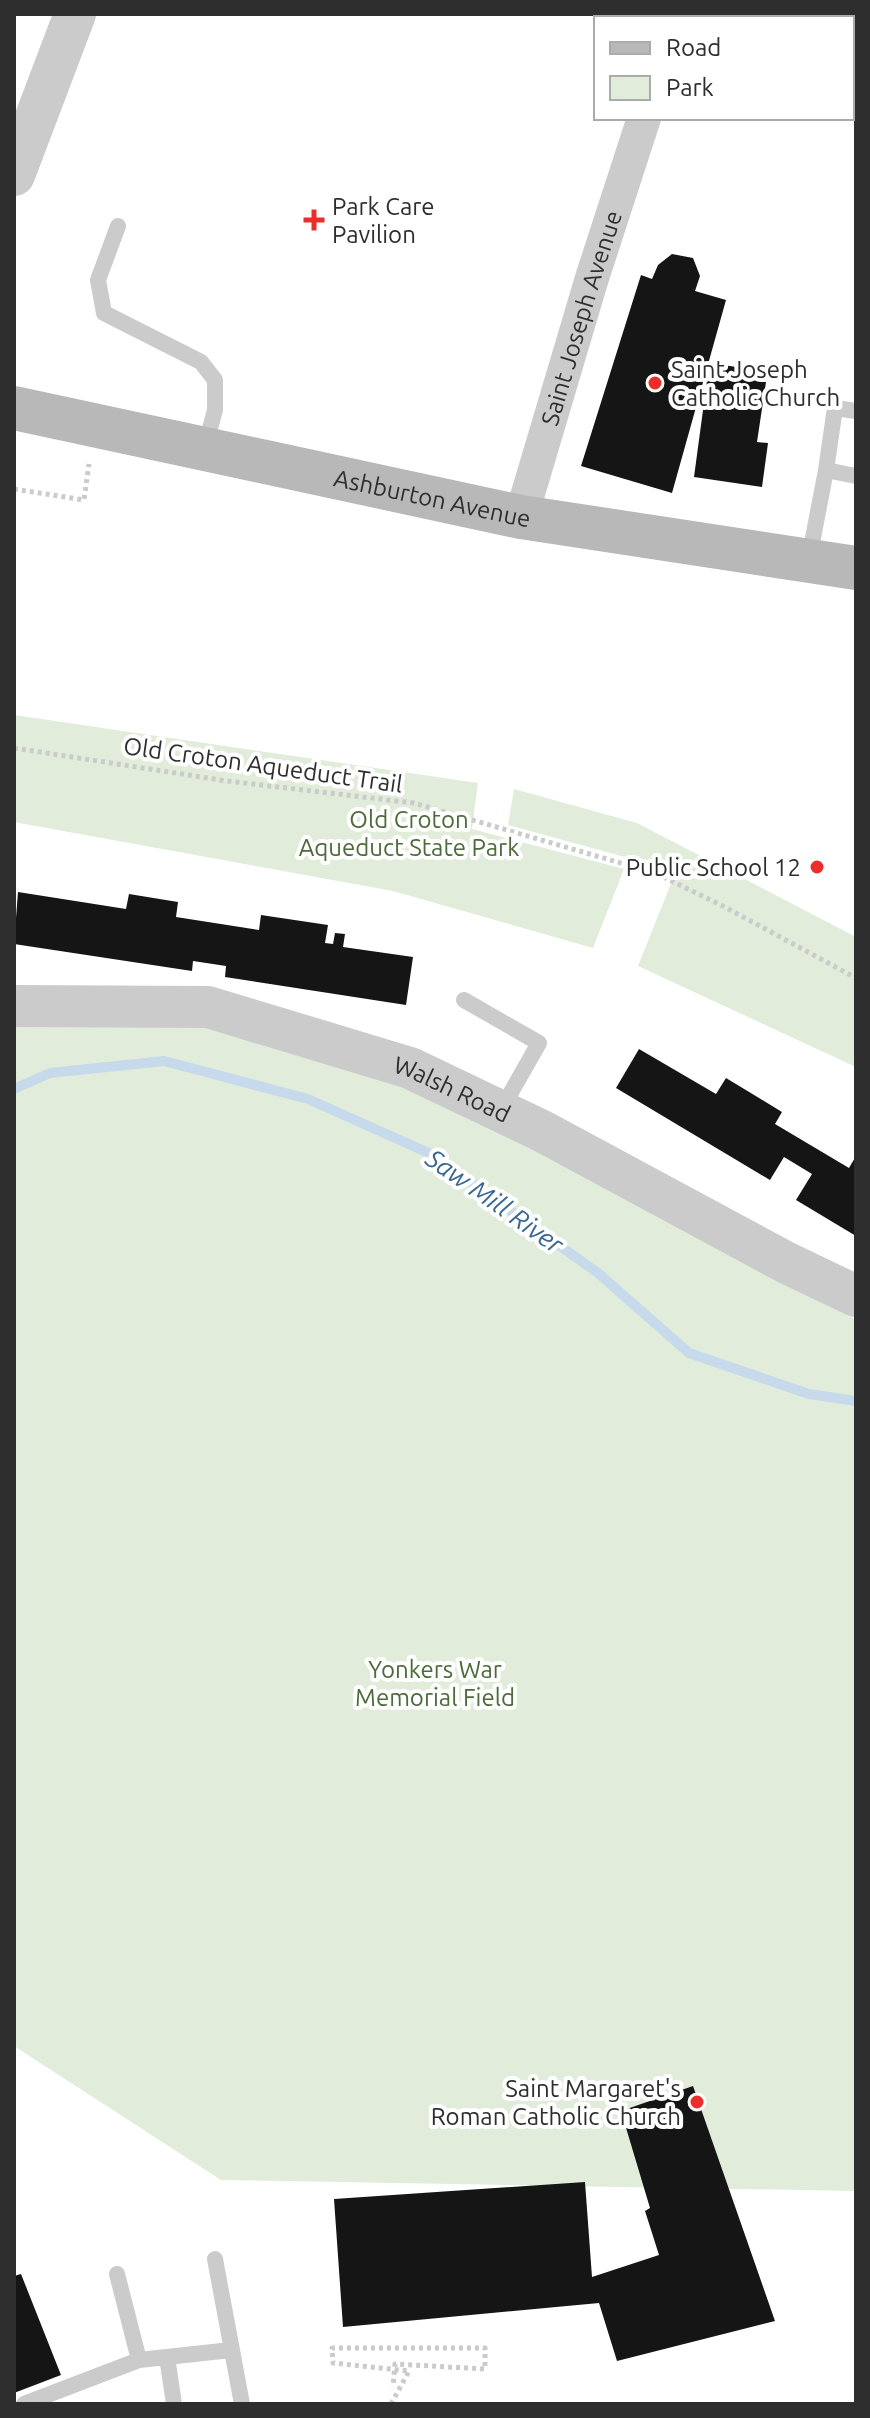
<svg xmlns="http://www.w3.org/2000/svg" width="870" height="2418" viewBox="0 0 870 2418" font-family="Ubuntu,sans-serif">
  <rect width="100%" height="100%" fill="#fff"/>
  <path fill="#e2ecdb" d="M14,715L478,783L472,829L624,869L593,948L393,891L14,822Z
    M514,789L637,823L856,937V1067L638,966L676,871L508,825Z
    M209,1014L437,1092L789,1281L856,1320V2191L221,2180L14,2046V1018Z"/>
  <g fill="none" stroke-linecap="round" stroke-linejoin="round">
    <path stroke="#c6daec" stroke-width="10" d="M14,1089L50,1073L164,1061L308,1099L431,1154L598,1273L689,1353L809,1394L856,1401"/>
  </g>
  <path fill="#151515" d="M672,254L693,258L700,276L695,291L726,300L672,493L581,466L641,275L652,279L658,265Z
    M717,364L762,371L761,382H766L757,442L768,443L762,487L694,477L708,373L715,374Z
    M18,892L126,909L129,894L178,902L176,917L259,930L261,915L328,925L325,943L333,944L335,933L345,934L343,947L413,957L406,1005L225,977L226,966L193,961L192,971L14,944Z
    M639,1049L716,1094L726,1078L782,1112L775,1124L849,1168L856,1156V1236L796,1200L812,1174L784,1157L770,1180L616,1088Z
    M693,2086L775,2321L617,2361L599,2303L343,2327L334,2199L585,2182L592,2277L659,2255L645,2211L650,2208L621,2111Z
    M21,2274L61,2375L14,2393V2276Z"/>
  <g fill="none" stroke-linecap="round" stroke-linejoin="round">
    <path stroke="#cbcbcb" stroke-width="5" stroke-dasharray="4 4" stroke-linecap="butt" d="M14,489L84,500L89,464
      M14,748L227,781L414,803L655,873L721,905L856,978
      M391,2404L409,2371L333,2363L332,2348H485V2369L395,2364L393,2387"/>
    <path stroke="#cbcbcb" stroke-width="16" d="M118,226L98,280L104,313L201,362L215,380V410L205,447
      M826,470L835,408L856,411
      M809,559L826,470L856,476
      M464,1000L539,1043L501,1110
      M215,2259L242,2404
      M117,2274L139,2360L231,2350
      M167,2357L174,2404
      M24,2404L139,2360"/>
    <g stroke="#cbcbcb" stroke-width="34">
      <path d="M677,18L678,14"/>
      <path id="s1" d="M521,517L592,278L644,118"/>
    </g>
    <g stroke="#cbcbcb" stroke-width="42">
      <path d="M14,175L75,14"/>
      <path id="s2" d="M14,1006L208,1007L410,1068L542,1131L785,1262L856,1296"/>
    </g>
    <path stroke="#b8b8b8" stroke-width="44" id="s3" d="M14,408L521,517L856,568"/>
  </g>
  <g fill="#eb2e2a" stroke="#fff" stroke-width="3">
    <path d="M310 208h8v8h8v8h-8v8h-8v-8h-8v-8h8z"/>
    <circle cx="655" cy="383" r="8"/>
    <circle cx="817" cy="867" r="8"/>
    <circle cx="697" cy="2102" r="8"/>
  </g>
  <g text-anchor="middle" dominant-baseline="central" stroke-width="8" stroke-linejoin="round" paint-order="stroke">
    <g font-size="24" fill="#2e2e2e" stroke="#fff" text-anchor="start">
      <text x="332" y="206">Park Care<tspan x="332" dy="28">Pavilion</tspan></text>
      <text x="671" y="369">Saint Joseph<tspan x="671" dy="28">Catholic Church</tspan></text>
      <text x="801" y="867" text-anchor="end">Public School 12</text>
      <text x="681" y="2088" text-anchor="end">Saint Margaret's<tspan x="681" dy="28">Roman Catholic Church</tspan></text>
    </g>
    <g font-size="24" fill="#2e2e2e" stroke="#fff">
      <text stroke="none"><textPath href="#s1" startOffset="208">Saint Joseph Avenue</textPath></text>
      <text stroke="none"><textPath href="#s3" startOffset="428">Ashburton Avenue</textPath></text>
      <text transform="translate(263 765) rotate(8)">Old Croton Aqueduct Trail</text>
      <text stroke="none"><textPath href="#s2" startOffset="452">Walsh Road</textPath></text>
    </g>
    <g font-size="24" fill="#4c6b3a" stroke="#fff">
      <text x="409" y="819">Old Croton<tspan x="409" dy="28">Aqueduct State Park</tspan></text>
      <text x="435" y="1669">Yonkers War<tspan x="435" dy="28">Memorial Field</tspan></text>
    </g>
    <g font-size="26" font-style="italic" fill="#396792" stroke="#fff">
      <text transform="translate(495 1201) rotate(35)">Saw Mill River</text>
    </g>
  </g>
  <rect width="870" height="2418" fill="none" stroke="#2e2e2e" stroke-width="32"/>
  <rect x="594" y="16" width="260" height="104" fill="#ffffff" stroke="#ababab" stroke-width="2"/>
  <rect x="610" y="42" width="40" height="12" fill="#b8b8b8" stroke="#ababab" stroke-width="2"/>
  <text x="666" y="56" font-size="24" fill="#2e2e2e">Road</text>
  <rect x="610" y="76" width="40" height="24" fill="#e2ecdb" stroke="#ababab" stroke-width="2"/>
  <text x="666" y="96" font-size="24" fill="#2e2e2e">Park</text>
</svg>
